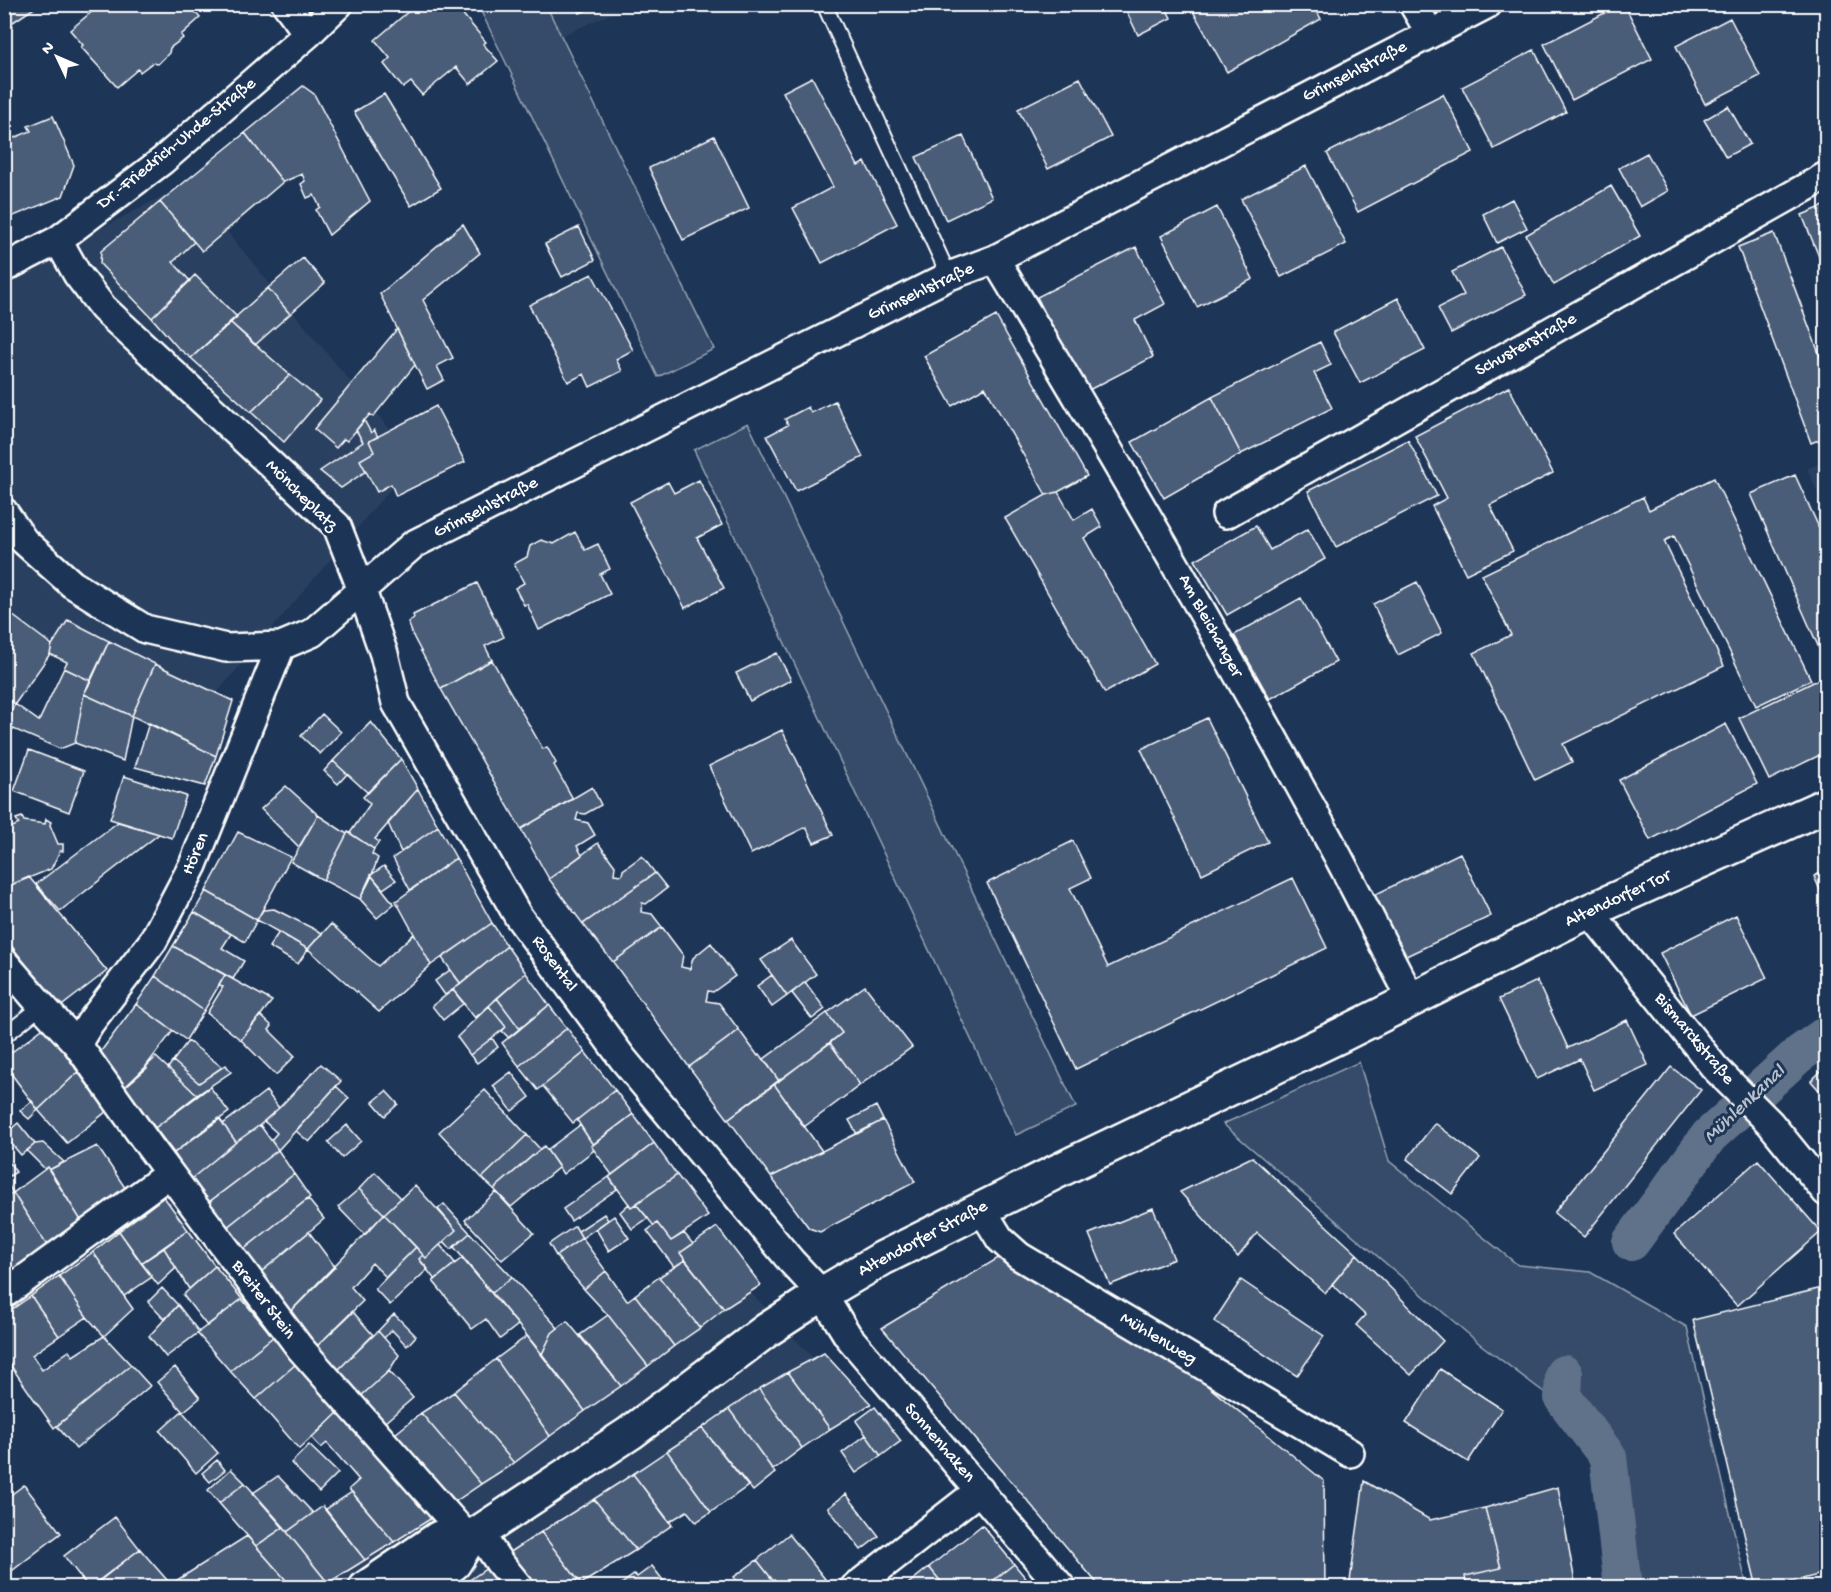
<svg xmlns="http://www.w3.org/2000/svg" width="1831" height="1592" viewBox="0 0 1831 1592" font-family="'Gochi Hand',sans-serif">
  <rect width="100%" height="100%" fill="#1d3557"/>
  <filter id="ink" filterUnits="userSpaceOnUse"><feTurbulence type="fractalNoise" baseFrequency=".0167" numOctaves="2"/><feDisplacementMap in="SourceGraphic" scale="12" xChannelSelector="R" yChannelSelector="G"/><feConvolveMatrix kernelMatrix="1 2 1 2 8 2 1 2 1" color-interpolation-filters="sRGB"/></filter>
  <g filter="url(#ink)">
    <path fill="#2a4161" d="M546,5H631L561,36Z
      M187,183L415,460L199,714L5,633V279Z
      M1826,460V512L1807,469Z
      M715,1255L834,1380L561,1587L238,1588Z"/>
    <path fill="#364b69" stroke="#9aa5b4" stroke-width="1.5" d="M478,5H546L714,349L658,377Z
      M748,423L1076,1107L1016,1135L694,450Z
      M1359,1062L1389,1161L1518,1265L1590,1272L1687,1327L1747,1587H1635L1614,1445L1480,1344L1223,1124Z"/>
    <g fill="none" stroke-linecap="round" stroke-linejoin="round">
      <path stroke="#617289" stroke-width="38" d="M1631,1242L1709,1136L1798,1055L1826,1035
        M1564,1374L1563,1398L1608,1457L1623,1588"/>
    </g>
    <path fill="#4a5d79" stroke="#fff" stroke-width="1.5" d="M4,4H38L39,5L4,28Z
      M101,4H189L200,18L181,35L183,38L170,48L169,53L158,64L152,63L140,72L138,69L117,87L81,47L83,45L70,30Z
      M417,4H465L467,7L461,12L486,42L483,44L498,61L470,84L456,67L422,95L411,82L403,88L384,64L390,58L375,40Z
      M576,4H599L580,13Z
      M1123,4H1164L1171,18L1138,35Z
      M1189,4H1313L1321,19L1227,72Z
      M1622,4H1624L1652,59L1572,100L1544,44Z
      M1730,18L1760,76L1705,104L1676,46Z
      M1534,50L1566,112L1494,149L1462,87Z
      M812,77L858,166L865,162L897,224L822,263L793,208L833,187L783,92Z
      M1080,78L1111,137L1048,169L1018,109Z
      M303,86L314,94L370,201L329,235L316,210L320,207L314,195L307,198L301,184L305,181L302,174L283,182L245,133Z
      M384,94L441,188L411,206L354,112Z
      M1443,94L1473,152L1358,212L1327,153Z
      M1728,106L1750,144L1726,157L1704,120Z
      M53,116L74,165L63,196L4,220V142L31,131L28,126Z
      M245,133L283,182L202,251L160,202Z
      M714,136L749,208L683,240L649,168Z
      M963,136L992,198L946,220L916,157Z
      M1647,153L1668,191L1640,207L1619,168Z
      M1306,166L1346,244L1281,277L1241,199Z
      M1611,186L1640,236L1554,285L1526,235Z
      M1512,199L1527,228L1497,243L1483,214Z
      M160,202L194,242L173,262L190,281L152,318L100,264L101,251Z
      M1826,205V274L1802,215Z
      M1217,207L1253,279L1197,307L1161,236Z
      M463,224L480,253L423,300L453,358L437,366L444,380L427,389L380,294Z
      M579,227L595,260L562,277L545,244Z
      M1774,233L1826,372V437L1811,443L1738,247Z
      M1136,247L1165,304L1135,320L1153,357L1085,392L1037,297Z
      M1501,247L1526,295L1451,333L1438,308L1464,295L1452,272Z
      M303,258L325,283L290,314L268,288Z
      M592,274L633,350L616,359L622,371L590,387L584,374L568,382L529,305Z
      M195,275L237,317L191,358L178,348L152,318Z
      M268,288L290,314L255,345L230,322Z
      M1398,298L1425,350L1360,383L1333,332Z
      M996,316L1087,476L1058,492L1046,495L985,387L952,406L924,356Z
      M230,322L290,375L251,412L191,358Z
      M397,329L415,365L373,417L370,414L347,441L344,439L336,448L314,429Z
      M1320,342L1331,365L1314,373L1332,408L1241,454L1212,397Z
      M290,375L320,400L284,442L251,412Z
      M1509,387L1553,473L1490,505L1513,551L1466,574L1432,506L1447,498L1415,436Z
      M1212,397L1241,454L1164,498L1132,442Z
      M835,401L863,457L796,491L767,436L788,425L785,419L808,407L811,413Z
      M436,406L465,462L396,496L391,484L377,492L360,460L374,452L369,441Z
      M364,420L371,433L374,430L378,437L369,441L374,452L360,460L366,471L341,488L320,471L363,442L356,430Z
      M1408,440L1437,496L1336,547L1308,491Z
      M1795,475L1826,543V664L1751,494Z
      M1714,478L1811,680L1756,706L1674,536L1664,541L1724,666L1563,744L1572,762L1535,780L1474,653L1511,635L1482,575L1643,497L1649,510Z
      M699,480L722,525L697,538L724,588L685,608L630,502L668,482L674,493Z
      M1058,492L1074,520L1092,509L1102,527L1084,538L1155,664L1105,693L1005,518L1046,495Z
      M1256,526L1270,550L1308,529L1325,559L1227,615L1195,560Z
      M575,532L585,550L598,544L610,569L600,574L610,594L539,630L527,604L524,605L515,588L524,583L514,564L527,557L530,546L541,540L554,544Z
      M1417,582L1442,633L1398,655L1373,604Z
      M477,583L504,637L485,646L492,660L441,689L414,638L408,622L414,618L413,615Z
      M1301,598L1336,662L1270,699L1234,635Z
      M4,609L52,645L50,654L15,704L4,697Z
      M68,620L109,641L91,681L64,668L67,662L50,654L52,645Z
      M109,641L155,664L132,716L84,694Z
      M777,653L791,680L750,701L736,673Z
      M492,660L543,749L547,747L556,763L554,765L573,799L521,829L441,689Z
      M155,664L233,701L216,756L132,716Z
      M64,668L91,681L84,694L75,743L60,749L4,725L15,704L39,721Z
      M1826,676V752L1769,780L1739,718Z
      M84,694L132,716L123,761L75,743Z
      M322,714L341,732L320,754L301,736Z
      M1207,718L1268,842L1202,874L1141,749Z
      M371,722L401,759L368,793L333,761Z
      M149,723L216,756L205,786L135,767Z
      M1726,724L1757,784L1650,840L1619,780Z
      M4,725L11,728L4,753Z
      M782,730L833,835L814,843L806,827L751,854L709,766Z
      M29,750L84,771L69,812L14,791Z
      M401,759L418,789L375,839L379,842L374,849L350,833L370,804L363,797Z
      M333,761L347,774L338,784L324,771Z
      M124,776L186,796L172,838L110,819Z
      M286,786L318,815L299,847L261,809Z
      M592,787L601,805L585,814L578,813L576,820L588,823L595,835L577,846L582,855L549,879L521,829Z
      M418,789L438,826L401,852L388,823Z
      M318,815L347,834L323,880L291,862Z
      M22,817L24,821L45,824L46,819L51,822L50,825L58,844H63V851H60L51,869L4,888V831L19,824L16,819Z
      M118,822L159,834L60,911L36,884Z
      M438,826L456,858L410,890L393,858Z
      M238,832L291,857L257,920L206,891Z
      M348,832L374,849L372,854L378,858L370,880L360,899L323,880Z
      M1073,841L1091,878L1070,888L1108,967L1293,878L1327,948L1076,1069L987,883Z
      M598,843L615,866L614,874L622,875L623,870L642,856L655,873L583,924L549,879Z
      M1460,853L1491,916L1402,958L1372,896Z
      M456,858L492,923L431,965L396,901Z
      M384,866L396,880L383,889L371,875Z
      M1826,870V904L1814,876Z
      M655,873L667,888L646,904L642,903L641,912L652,914L662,927L613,962L583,924Z
      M371,875L394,904L377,918L360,899Z
      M29,877L107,971L59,1008L4,936V888Z
      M206,891L257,920L245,942L194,912Z
      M274,909L322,933L308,949L257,920L263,910Z
      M194,912L231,934L222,948L244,961L233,979L173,946Z
      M1736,915L1767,978L1691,1015L1660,953Z
      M492,923L507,946L461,984L442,958Z
      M331,924L378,966L414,934L431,965L379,1012L308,949Z
      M662,927L683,955L681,967L690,969L693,958L711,943L735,976L713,992L708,991L706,1001L719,1003L739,1030L689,1067L613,962Z
      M279,932L308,949L298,964L269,947Z
      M791,940L816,974L787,996L761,960Z
      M173,946L225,975L204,1011L155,976Z
      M507,946L526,973L475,1018L453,990Z
      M450,970L461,984L445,995L435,981Z
      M526,973L549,1005L520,1029L497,998Z
      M225,975L272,1001L241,1040L207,1013L223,987L219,986Z
      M772,975L787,996L772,1007L757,986Z
      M155,976L204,1011L186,1040L136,1004Z
      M1537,981L1568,1048L1627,1020L1648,1065L1594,1090L1580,1059L1537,1079L1499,999Z
      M805,982L825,1009L812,1019L792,993Z
      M865,986L912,1047L860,1085L830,1043L842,1033L827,1013Z
      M453,990L464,1003L443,1020L432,1006Z
      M497,998L520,1029L509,1038L502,1031L506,1027L489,1006Z
      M136,1004L173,1031L146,1066L147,1068L125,1087L99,1054Z
      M549,1005L567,1028L519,1066L502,1043Z
      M489,1006L506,1027L470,1055L457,1037Z
      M827,1013L842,1033L779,1081L764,1059Z
      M260,1015L272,1026L269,1030L295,1056L276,1075L241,1040Z
      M46,1026L78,1072L38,1110L4,1064V1058Z
      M567,1028L585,1052L538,1090L519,1066Z
      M739,1030L758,1056L760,1054L779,1081L728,1119L689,1067Z
      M492,1038L498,1047L477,1063L470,1055Z
      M188,1041L222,1067L199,1083L173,1061Z
      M830,1043L860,1085L804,1127L774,1084Z
      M585,1052L615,1090L573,1123L543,1086Z
      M156,1057L197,1095L155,1128L125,1087Z
      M173,1061L199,1083L226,1065L231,1072L197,1095L168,1068Z
      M321,1064L341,1081L278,1150L271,1140L277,1133L264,1121L279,1108Z
      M1826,1066V1098L1811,1081Z
      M1671,1067L1701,1090L1584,1237L1554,1213Z
      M78,1072L107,1111L67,1143L38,1110Z
      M511,1072L530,1097L512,1111L493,1086Z
      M774,1084L822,1151L771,1177L728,1119Z
      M336,1086L349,1098L309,1142L296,1131Z
      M210,1087L229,1112L174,1153L155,1128Z
      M485,1090L527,1135L482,1178L439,1132Z
      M615,1090L633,1114L593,1145L577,1120Z
      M266,1091L279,1108L260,1125L236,1142L223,1124Z
      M386,1091L398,1104L385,1116L373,1102Z
      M32,1101L38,1110L29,1119L20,1111Z
      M876,1106L883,1120L857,1134L849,1120Z
      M633,1114L654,1143L612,1175L591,1146Z
      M219,1118L236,1142L191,1179L174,1153Z
      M883,1120L915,1182L820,1232L809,1228L771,1177Z
      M18,1123L35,1144L21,1155L4,1135Z
      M1435,1123L1480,1158L1452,1194L1407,1159Z
      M260,1125L278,1150L209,1202L191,1179L236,1142Z
      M347,1125L361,1141L342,1158L328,1142Z
      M580,1125L593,1145L591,1146L594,1150L563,1174L547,1150Z
      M527,1135L540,1149L494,1189L482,1178Z
      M43,1143L64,1162L49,1170L48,1167L45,1169L27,1151L35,1144Z
      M654,1143L677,1175L631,1207L609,1177Z
      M97,1146L126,1189L82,1222L49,1170Z
      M544,1146L559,1167L511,1207L494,1189Z
      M278,1150L294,1174L226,1228L209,1202Z
      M4,1155L16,1172L5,1179L13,1193L4,1198Z
      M1252,1157L1357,1254L1325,1293L1257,1233L1238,1257L1180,1192Z
      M1758,1160L1821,1232L1737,1306L1674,1234Z
      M48,1167L82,1222L48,1247L13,1193Z
      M375,1172L401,1198L384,1214L359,1189Z
      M294,1174L310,1197L243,1250L226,1228Z
      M677,1175L708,1216L671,1241L657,1223L654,1226L636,1204Z
      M609,1177L617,1189L571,1221L563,1209Z
      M415,1185L456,1230L426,1258L384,1214Z
      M359,1189L384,1214L365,1235L338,1207Z
      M496,1192L534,1233L502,1260L465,1220Z
      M13,1193L48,1247L4,1276V1198Z
      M164,1197L188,1230L141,1263L119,1231Z
      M308,1199L324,1219L260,1273L243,1250Z
      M444,1204L470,1233L451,1249L444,1241L456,1230L438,1209Z
      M629,1204L631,1207L636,1204L648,1218L632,1229L620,1212Z
      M1153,1208L1174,1259L1110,1285L1089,1234Z
      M384,1214L416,1247L386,1277L372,1263L351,1287L363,1301L317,1346L289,1313Z
      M604,1214L608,1220L582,1238L578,1231Z
      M614,1216L629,1238L609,1251L596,1229Z
      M657,1223L671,1241L684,1233L693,1244L680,1253L685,1260L674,1267L647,1231Z
      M575,1226L582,1238L556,1256L549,1244Z
      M717,1227L761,1285L724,1309L680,1253Z
      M188,1230L215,1266L189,1289L164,1248Z
      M119,1231L152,1277L124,1296L93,1252Z
      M309,1232L335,1267L289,1313L260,1273Z
      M470,1233L512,1277L492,1293L454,1247Z
      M582,1238L606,1271L584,1289L556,1256Z
      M440,1245L455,1263L435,1280L419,1259L423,1255L426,1258Z
      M416,1247L423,1255L419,1259L428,1269L390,1305L375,1289Z
      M164,1248L176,1268L158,1285L141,1263Z
      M93,1252L133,1309L104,1336L87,1317L59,1276Z
      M1357,1254L1443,1341L1411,1375L1356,1325L1365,1315L1332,1284Z
      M1000,1257L1149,1338L1324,1481L1325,1588H1101L882,1328Z
      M462,1258L518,1325L500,1339L486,1319L472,1329L433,1281Z
      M685,1260L724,1309L700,1328L659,1277Z
      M215,1266L242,1299L207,1326L183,1295Z
      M606,1271L627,1301L635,1295L674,1346L648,1366L608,1315L584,1289Z
      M59,1276L87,1317L59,1336L31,1296Z
      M512,1277L558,1328L552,1333L542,1354L492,1293Z
      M659,1277L700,1328L674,1346L635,1295Z
      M1241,1280L1324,1336L1297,1376L1214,1321Z
      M1826,1287V1573L1767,1588H1757L1693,1320Z
      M162,1288L178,1305L165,1320L148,1302Z
      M31,1296L59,1336L32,1355L42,1370L69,1351L73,1356L104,1336L131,1365L54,1428L4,1356V1315Z
      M242,1299L273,1337L230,1371L197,1333Z
      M178,1305L199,1332L166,1357L149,1336Z
      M353,1312L373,1335L338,1370L317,1346Z
      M394,1314L416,1336L407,1346L392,1330L384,1338L378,1331Z
      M608,1315L648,1366L621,1386L580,1335Z
      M567,1321L621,1386L585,1411L542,1354L552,1333Z
      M378,1331L399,1355L389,1371L361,1396L338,1370Z
      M527,1336L585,1411L550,1436L496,1359Z
      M273,1337L296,1364L256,1399L230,1371Z
      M824,1353L871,1404L830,1429L788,1372Z
      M496,1359L550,1436L514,1463L454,1392Z
      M296,1364L338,1413L299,1449L256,1399Z
      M131,1365L150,1386L76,1449L57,1426Z
      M175,1367L200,1398L183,1412L157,1382Z
      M1440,1369L1502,1409L1468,1462L1406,1423Z
      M389,1371L413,1398L384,1423L361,1396Z
      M788,1372L830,1429L802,1448L759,1389Z
      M759,1389L802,1448L773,1470L729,1409Z
      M454,1392L514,1463L481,1484L421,1413Z
      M875,1407L901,1441L881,1456L856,1421Z
      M343,1408L435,1516L394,1542L349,1489L359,1480L327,1443L321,1448L312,1438Z
      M729,1409L775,1473L753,1491L702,1428Z
      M182,1411L218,1453L196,1473L160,1431Z
      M421,1413L481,1484L453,1503L395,1434Z
      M702,1428L748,1486L711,1512L667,1451Z
      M866,1435L881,1456L856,1473L842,1453Z
      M309,1445L338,1473L319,1492L291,1463Z
      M667,1451L711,1512L696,1522L687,1511L669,1522L633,1474Z
      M217,1460L225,1470L210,1482L202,1473Z
      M231,1469L245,1483L219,1503L208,1490Z
      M633,1474L672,1525L636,1550L594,1499Z
      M278,1476L313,1513L287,1532L253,1493Z
      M1364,1481L1430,1520L1485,1508L1501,1568L1465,1576L1467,1588H1349Z
      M245,1483L284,1527L256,1546L219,1503Z
      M24,1485L61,1533L4,1577V1500Z
      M1558,1487L1576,1588H1467L1465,1576L1501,1568L1485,1508Z
      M352,1492L394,1542L365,1560L325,1510Z
      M846,1494L879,1536L861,1550L828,1508Z
      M594,1499L636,1550L581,1584L541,1532Z
      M323,1506L365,1560L328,1583L287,1532Z
      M115,1517L140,1549L89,1588L64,1556Z
      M982,1525L1014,1564L984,1588H946L929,1567Z
      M284,1527L287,1532L328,1583L322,1588H293L256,1546Z
      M541,1532L578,1580L569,1588H530L503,1557Z
      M789,1534L825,1579L814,1588H779L757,1560Z
      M247,1536L293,1588H174L171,1584Z
      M140,1549L174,1588H94L93,1586Z
      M757,1560L779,1588H742L734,1577Z
      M1014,1564L1034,1588H984Z
      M490,1566L507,1588H458Z
      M652,1566L669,1588H616L635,1574L637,1577Z
      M929,1567L946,1588H903Z"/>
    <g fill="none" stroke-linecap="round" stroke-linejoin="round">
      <defs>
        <path id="lane" d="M824,4L949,276
          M4,1036L42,1006"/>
        <path id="street" d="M286,4L308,34
          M1413,4L1430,33
          M58,240L77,274L103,308L337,526L361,588L384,654L396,703L518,916L623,1059L791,1261L822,1294L848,1336L1062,1588
          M995,259C1107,445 1216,632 1320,823C1352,881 1381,941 1412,1000
          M4,268L58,240L162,161L308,34L339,4
          M4,512L24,541L72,584L145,629L226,648L281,646L312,633L414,544L949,276L995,259L1488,4
          M1226,514L1826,176
          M1589,911L1715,1068L1770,1123L1826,1192
          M4,962L42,1006L77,1044L150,1147L300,1348L469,1539
          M77,1044L90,1023L153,941L193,865L281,646
          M981,1208L1000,1239L1019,1256L1350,1453
          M4,1294L169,1174
          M480,1534L499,1562L520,1588
          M854,1588L980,1490"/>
        <path id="secondary" d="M366,1588L439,1538L469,1539
          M417,1588L454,1563L469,1539L630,1433L767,1330L822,1294L883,1258L1074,1163L1339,1036L1589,911L1826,805"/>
      </defs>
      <use href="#lane" stroke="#fff" stroke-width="18"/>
      <use href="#street" stroke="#fff" stroke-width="32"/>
      <use href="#secondary" stroke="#fff" stroke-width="38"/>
      <use href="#lane" stroke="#1d3557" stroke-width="14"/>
      <use href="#street" stroke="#1d3557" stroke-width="27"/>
      <use href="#secondary" stroke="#1d3557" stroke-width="33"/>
    </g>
  </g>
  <g text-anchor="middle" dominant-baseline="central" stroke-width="6" stroke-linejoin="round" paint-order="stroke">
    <g font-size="18" fill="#fff" stroke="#1d3557">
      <text transform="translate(1355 72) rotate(-27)">Grimsehlstraße</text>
      <text transform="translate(177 144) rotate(-39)">Dr.-Friedrich-Uhde-Straße</text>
      <text transform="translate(921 292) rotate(-25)">Grimsehlstraße</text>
      <text transform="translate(1526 345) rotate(-29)">Schusterstraße</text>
      <text transform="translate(301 496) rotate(45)">Möncheplatz</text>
      <text transform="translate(486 508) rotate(-27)">Grimsehlstraße</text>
      <text transform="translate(1210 626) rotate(61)">Am Bleichanger</text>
      <text transform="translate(196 854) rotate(-67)">Hören</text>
      <text transform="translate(1618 899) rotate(-25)">Altendorfer Tor</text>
      <text transform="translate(554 964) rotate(54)">Rosental</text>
      <text transform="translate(1694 1039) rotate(50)">Bismarckstraße</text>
      <text transform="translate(923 1239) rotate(-28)">Altendorfer Straße</text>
      <text transform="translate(263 1300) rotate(53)">Breiter Stein</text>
      <text transform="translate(1158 1339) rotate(31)">Mühlenweg</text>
      <text transform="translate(939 1443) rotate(49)">Sonnenhaken</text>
    </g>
    <g font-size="20" font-style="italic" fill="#b8c0ca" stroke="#1d3557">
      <text transform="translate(1745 1105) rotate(-43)">Mühlenkanal</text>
    </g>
  </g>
  <rect width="1831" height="1592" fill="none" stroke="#1d3557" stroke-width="24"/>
  <rect x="12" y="12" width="1807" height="1568" fill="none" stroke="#fff" stroke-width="2" filter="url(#ink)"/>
  <g transform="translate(57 57) rotate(314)" stroke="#1d3557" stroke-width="4.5" paint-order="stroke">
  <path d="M0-4.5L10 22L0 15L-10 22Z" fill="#ffffff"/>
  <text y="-9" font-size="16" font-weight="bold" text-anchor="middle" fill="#ffffff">N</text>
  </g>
</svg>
